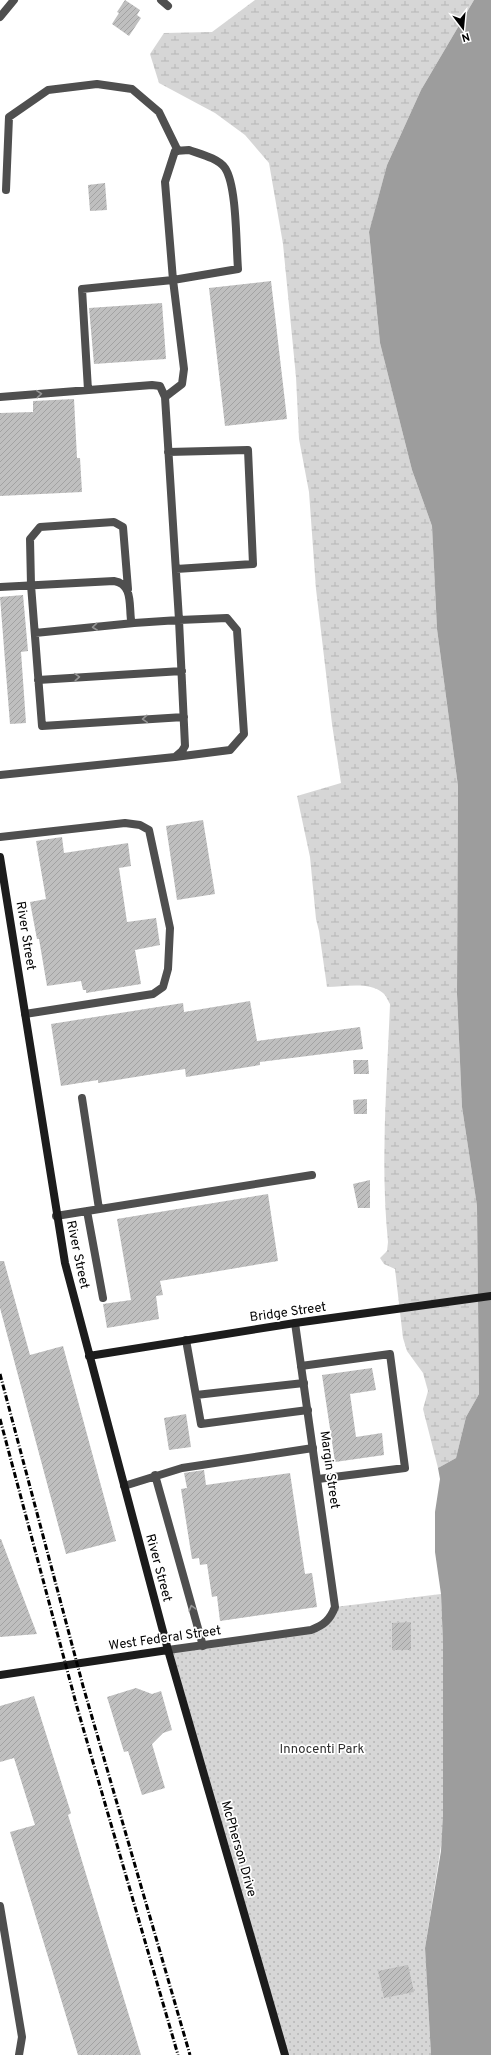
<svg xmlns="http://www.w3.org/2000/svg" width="491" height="2055" viewBox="0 0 491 2055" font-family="Overpass,sans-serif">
  <defs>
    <pattern id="wetland-marsh" width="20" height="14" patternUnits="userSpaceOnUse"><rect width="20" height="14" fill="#d6d6d6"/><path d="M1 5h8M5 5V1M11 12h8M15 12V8" fill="none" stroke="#b6b6b6"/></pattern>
    <pattern id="park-dots" width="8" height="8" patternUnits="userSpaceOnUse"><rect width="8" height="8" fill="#d6d6d6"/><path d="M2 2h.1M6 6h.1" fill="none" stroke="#b6b6b6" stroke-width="1.8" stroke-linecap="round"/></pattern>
    <pattern id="building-hatch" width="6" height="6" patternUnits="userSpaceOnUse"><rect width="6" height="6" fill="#bfbfbf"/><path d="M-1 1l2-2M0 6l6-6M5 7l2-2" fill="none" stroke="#a2a2a2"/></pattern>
  </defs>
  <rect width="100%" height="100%" fill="#fff"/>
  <path fill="url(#wetland-marsh)" d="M255,0H474L421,90L387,165L369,233L380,343L412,470L432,526L437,629L458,786L457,994L462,1107L477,1206L479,1394L466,1417L456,1458L438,1468L423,1409L428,1391L423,1373L407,1351L403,1338L395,1269L384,1264L380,1258L387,1251L388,1242C380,1162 387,1083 390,1004C388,1001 386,995 383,993C369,981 344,987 327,987L319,931L316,919L310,857L297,796L341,783L332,724L316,589L309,492L299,439L296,377L283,244L269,163L245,135L215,113L159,83L150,54L164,33L212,32Z"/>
  <path fill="url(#park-dots)" d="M441,1594L443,1644V1833L425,1948L431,2055H285L168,1650L322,1626L335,1607Z"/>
  <path fill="#9d9d9d" d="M474,0H491V2055H431L425,1948L441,1851L443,1817V1644L441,1594L435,1552V1512L440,1479L438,1468L456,1458L466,1417L479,1394L477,1206L462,1107L457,994L458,786L437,629L432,526L412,470L380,343L369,232L387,165L421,90Z"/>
  <path fill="url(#building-hatch)" d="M125,0L140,10L137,15L141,18L129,36L112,24L119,13L117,12Z
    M105,183L107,210L90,211L88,185Z
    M271,281L287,419L225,426L209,288Z
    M162,303L166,359L94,364L89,308Z
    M74,399L77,458H80L82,492L0,496V413L33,412V401Z
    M23,595L28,651L21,652L26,723L10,724L0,597Z
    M203,820L215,894L177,900L166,826Z
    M62,837L64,853L128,843L131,866L119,868L127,922L156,918L160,945L135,950L141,984L86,993V990H83L81,981L47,986L39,939H37L30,902L46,899L36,841Z
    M250,1001L257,1041L360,1027L363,1049L260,1062V1065L186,1077L185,1069L98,1083V1080L61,1086L51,1024L183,1003L184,1012Z
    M353,1060H368L369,1074H354Z
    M367,1099V1114H354L353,1100Z
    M370,1180V1208H358L353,1184Z
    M268,1194L278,1261L160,1281L163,1295L156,1296L159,1319L107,1328L103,1304L131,1300L117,1219Z
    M0,1261H4L30,1355L63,1346L116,1541L66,1554L0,1308Z
    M372,1368L376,1390L350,1394L356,1437L382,1433L384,1455L335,1462L322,1375Z
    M186,1414L191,1447L169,1450L164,1418Z
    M204,1470L206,1485L290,1473L305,1574L312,1573L317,1607L220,1621L217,1596L212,1597L207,1564L200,1565L199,1558L192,1559L181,1489L187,1488L184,1473Z
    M0,1539H1L37,1634L0,1637Z
    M411,1622V1650H392V1623Z
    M136,1688L152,1694L161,1691L172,1730L163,1733L152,1744L165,1788L142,1795L128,1751L124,1752L107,1697Z
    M34,1696L71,1813L68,1815L141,2055H78L10,1832L35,1825L14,1758L0,1762V1706Z
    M408,1965L414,1992L384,1998L378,1971Z"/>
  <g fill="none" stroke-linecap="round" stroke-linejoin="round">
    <path stroke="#4f4f4f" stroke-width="8" d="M189,150C200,154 218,158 225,168C237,186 236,245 238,269L173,280L165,182L175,151Z
      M6,190L9,117L48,90L97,84L132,89L159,112L178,151
      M88,390L82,289L173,280L184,369L182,384L165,397
      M0,397L152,385L160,386L165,397L179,620L227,618L237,630L244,734L230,750L175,757
      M168,452L248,450L253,564L176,569
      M0,587L114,581C133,584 129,605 131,620L134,623L179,620L185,746L182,751L175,757L0,775
      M128,589L123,527L114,522L40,527L30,539L31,585L42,726L184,717
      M35,633L134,623
      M38,680L182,671
      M0,837L125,823L140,825L149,830L170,928L168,969L163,987L153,994L25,1014
      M82,1098L99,1209
      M87,1211L103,1298
      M56,1216L312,1175
      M186,1340L201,1424L308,1410
      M301,1366L390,1354L405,1468L318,1479
      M196,1395L304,1383
      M155,1475L203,1646
      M124,1486L182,1468L313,1448
      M0,1906L22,2037L19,2055"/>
    <path stroke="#4f4f4f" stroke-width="8" d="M161,0L168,6
      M0,17L14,0
      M168,1650L311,1630C324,1625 330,1620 335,1607L295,1323"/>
    <path stroke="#1c1c1c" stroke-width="8" d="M0,857L65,1263L168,1650L285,2055
      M89,1356L295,1323L491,1296
      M0,1675L168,1650"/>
    <path stroke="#000" stroke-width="3" stroke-dasharray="6 2 1 2" stroke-linecap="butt" d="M0,1374L83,1686L190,2055
      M0,1419L77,1707L178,2055"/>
  </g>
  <defs><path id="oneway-chevron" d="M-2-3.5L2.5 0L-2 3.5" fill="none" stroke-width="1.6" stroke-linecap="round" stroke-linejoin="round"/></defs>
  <g stroke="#959595">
    <use href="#oneway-chevron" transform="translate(39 394) rotate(-5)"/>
    <use href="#oneway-chevron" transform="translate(95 627) rotate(174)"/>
    <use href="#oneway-chevron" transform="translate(77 677) rotate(-4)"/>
    <use href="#oneway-chevron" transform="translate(145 719) rotate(176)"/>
    <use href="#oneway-chevron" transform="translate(192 1608) rotate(-106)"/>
  </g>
  <g text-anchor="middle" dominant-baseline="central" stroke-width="3.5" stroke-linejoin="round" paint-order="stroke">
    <g font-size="13" fill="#000" stroke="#fff">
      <text transform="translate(25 936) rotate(81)">River Street</text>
      <text transform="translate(77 1255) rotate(78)">River Street</text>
      <text transform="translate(288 1313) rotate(-8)">Bridge Street</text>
      <text transform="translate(329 1470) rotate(82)">Margin Street</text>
      <text transform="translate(158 1568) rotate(75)">River Street</text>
      <text transform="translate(165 1639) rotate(-8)">West Federal Street</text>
      <text transform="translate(238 1849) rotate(74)">McPherson Drive</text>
    </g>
    <g font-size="13" fill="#2d2d2d" stroke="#fff">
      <text x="322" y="1750">Innocenti Park</text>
    </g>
  </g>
  <g transform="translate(463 28) rotate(164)" stroke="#ffffff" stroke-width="3" paint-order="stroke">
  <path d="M0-3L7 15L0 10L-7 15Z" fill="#000000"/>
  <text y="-6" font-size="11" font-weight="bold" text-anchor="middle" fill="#000000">N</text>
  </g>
</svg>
